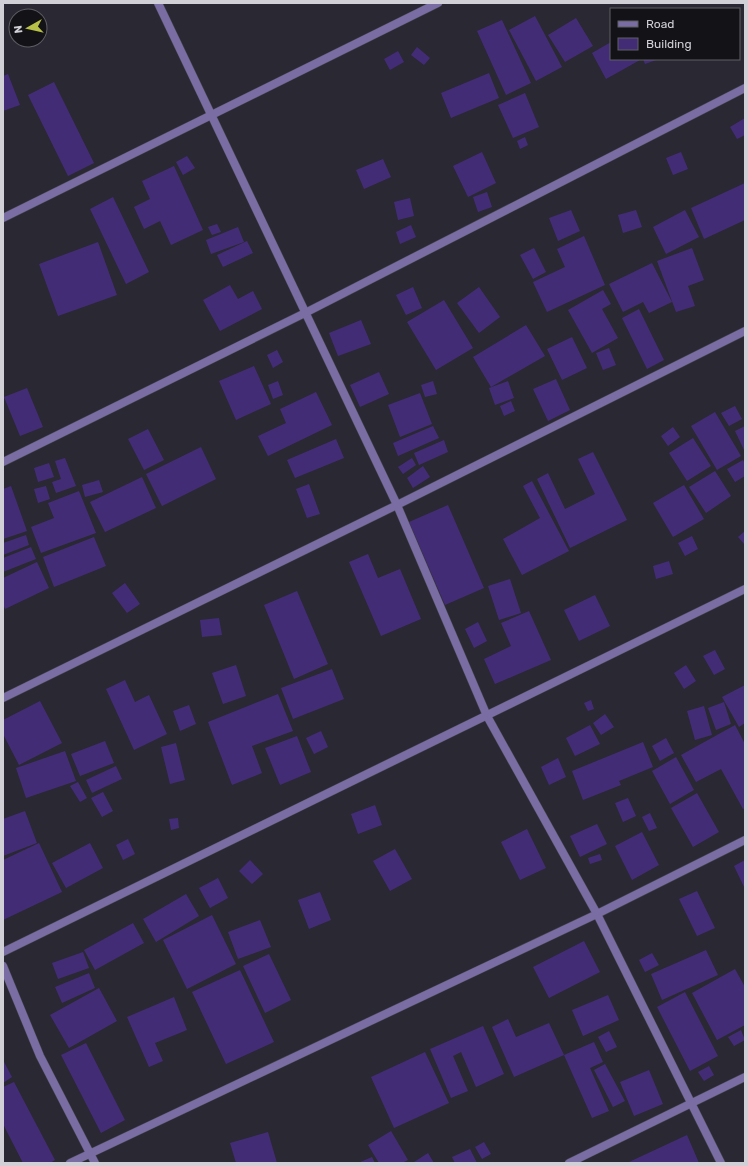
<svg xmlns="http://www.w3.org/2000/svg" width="748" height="1166" viewBox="0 0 748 1166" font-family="Rubik,sans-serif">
  <rect width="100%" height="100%" fill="#2a2833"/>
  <path fill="#432c76" d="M535,16L562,67L536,81L509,30Z
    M576,18L593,46L565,62L548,35Z
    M502,20L531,83L506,95L477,31Z
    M611,42V59L640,60L606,79L592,53Z
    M417,47L430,58L424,65L411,55Z
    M398,51L404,62L390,70L384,59Z
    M643,59H659L645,64Z
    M489,73L499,98L451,118L441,93Z
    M8,74L20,105L3,111V76Z
    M54,82L94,163L68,176L28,95Z
    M525,93L539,127L513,138L498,105Z
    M745,118V135L737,139L730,127Z
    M525,137L528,145L520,149L517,141Z
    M482,152L496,183L468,197L453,166Z
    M681,152L688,169L673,175L666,158Z
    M187,156L195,168L183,175L176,162Z
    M383,159L391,177L364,189L356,170Z
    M174,166L203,230L171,245L160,221L144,229L134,207L150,199L142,181Z
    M745,183V220L704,239L691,208Z
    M487,192L492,207L478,212L473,197Z
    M113,197L149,272L126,284L90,209Z
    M410,198L414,216L398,220L394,202Z
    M571,210L580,231L558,241L549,218Z
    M636,210L642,227L623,233L618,215Z
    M685,210L699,237L666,254L653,227Z
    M217,224L221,232L212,235L208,227Z
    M411,225L416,237L400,244L396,232Z
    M238,227L244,242L211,254L206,240Z
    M584,236L605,285L547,312L533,282L565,267L557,249Z
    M247,241L253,253L223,267L217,255Z
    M98,242L117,295L58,316L39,264Z
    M534,248L546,272L533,279L520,255Z
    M692,248L704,280L688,286L695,306L676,312L657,261Z
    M652,263L672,302L649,313L643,302L623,312L609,284Z
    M230,285L238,299L253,291L262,309L220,331L203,300Z
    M413,287L422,308L406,315L396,295Z
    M479,287L500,317L479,333L457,303Z
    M603,290L611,304L602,309L618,338L592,353L568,310Z
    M444,300L473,348L436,370L407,322Z
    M639,309L664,360L647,369L622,318Z
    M361,320L371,344L338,356L329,333Z
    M526,325L545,356L491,387L473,357Z
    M572,337L587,368L562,380L547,349Z
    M609,348L616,365L603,370L596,353Z
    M277,350L283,362L273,368L267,355Z
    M254,366L271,404L236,420L219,381Z
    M379,372L389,394L360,407L350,385Z
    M556,379L570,410L548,421L533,389Z
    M278,381L283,395L273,399L268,385Z
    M433,381L437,394L425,397L421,385Z
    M508,381L514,398L495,405L489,388Z
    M27,388L43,427L20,436L4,397Z
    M316,392L332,425L268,456L258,436L286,423L280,409Z
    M420,393L432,424L400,437L388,405Z
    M511,401L515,411L504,416L500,406Z
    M735,406L742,419L729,426L721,413Z
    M715,412L741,456L717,470L691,426Z
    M433,426L439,438L398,456L393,443Z
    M745,426V452L735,431Z
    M673,427L680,437L668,446L661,436Z
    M148,429L164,460L144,470L128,439Z
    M693,438L711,466L687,481L669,453Z
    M336,439L344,458L295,478L287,460Z
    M444,440L448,452L419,465L414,453Z
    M201,447L216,479L162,506L146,474Z
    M593,452L627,520L570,548L537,479L548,473L565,509L595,494L578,459Z
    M65,458L76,486L56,493L52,482L61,479L55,461Z
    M412,458L416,465L403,474L398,467Z
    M743,460L745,464V476L735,482L727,469Z
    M49,463L54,477L38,482L34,468Z
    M423,466L430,477L413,488L407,478Z
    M715,471L731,496L706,513L689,487Z
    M142,477L156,508L105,532L90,502Z
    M99,480L103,492L85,497L82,485Z
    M532,481L569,551L522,575L503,539L540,518L523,486Z
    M309,484L320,514L307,518L296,489Z
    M684,485L704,519L673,537L653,503Z
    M11,486L27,531L3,539V489Z
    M46,486L50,499L38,503L34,489Z
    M79,491L96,533L41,553L31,527L54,518L48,503Z
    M448,505L484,588L445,605L409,522Z
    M745,531V545L738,537Z
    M26,535L29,545L3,555V543Z
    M692,536L698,549L685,556L678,543Z
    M94,537L106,566L54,587L43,557Z
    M31,547L36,559L3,572V558Z
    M368,554L378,578L400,569L421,619L381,636L349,562Z
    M669,561L673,574L656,579L653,566Z
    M37,562L49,588L5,609L3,604V578Z
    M510,579L521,613L499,620L488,586Z
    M125,583L140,604L127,613L112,593Z
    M297,591L328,664L294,679L264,605Z
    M595,595L610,626L579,641L564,610Z
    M529,611L551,660L495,684L484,659L511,646L501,623Z
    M219,618L222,635L202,637L200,620Z
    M478,622L487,641L474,648L465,629Z
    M715,650L725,669L714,675L703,656Z
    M236,665L246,696L223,704L212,673Z
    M686,665L696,681L684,689L674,673Z
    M332,669L344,699L293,719L281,688Z
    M125,680L135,702L149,695L167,734L134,750L106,689Z
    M745,685V723L739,727L722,697Z
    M278,694L293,731L252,746L262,773L232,785L208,722Z
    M591,700L594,709L588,711L584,703Z
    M40,701L62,743L19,765L3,734V720Z
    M724,702L731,724L716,730L708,708Z
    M189,705L196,724L180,731L173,711Z
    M704,706L712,735L695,740L687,711Z
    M605,714L614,727L601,735L593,723Z
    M590,725L600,744L575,756L566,738Z
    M735,725L745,744V808L743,809L721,769L696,782L681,755Z
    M321,731L328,747L314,754L306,738Z
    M297,736L311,772L280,785L265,748Z
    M666,738L674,753L660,761L652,746Z
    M105,741L114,763L80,776L71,754Z
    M643,742L653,767L619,781L621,785L583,800L572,771Z
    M176,743L185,780L170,784L161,747Z
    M65,751L76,781L26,798L16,768Z
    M676,757L694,790L670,804L652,771Z
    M558,758L566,777L549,785L541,767Z
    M116,766L122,779L92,793L86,780Z
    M78,782L87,798L80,802L70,786Z
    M103,792L113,811L102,817L91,798Z
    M697,793L719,832L693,847L671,808Z
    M628,798L636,816L623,822L615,803Z
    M375,805L382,825L358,834L351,814Z
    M25,811L37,843L3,856V819Z
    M650,813L657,828L649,831L642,817Z
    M178,818L179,828L171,830L169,819Z
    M597,824L607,844L580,857L570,836Z
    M527,829L546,868L520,880L501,842Z
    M642,832L659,865L632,880L615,846Z
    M128,839L135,854L123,860L116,845Z
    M39,843L62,892L3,920V860Z
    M90,843L103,868L66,888L52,863Z
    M395,849L412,879L390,891L373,861Z
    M600,854L602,860L590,864L588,858Z
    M250,860L263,874L252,884L239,871Z
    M745,860V889L734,866Z
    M218,878L228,898L210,908L199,888Z
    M697,891L715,928L697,936L679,899Z
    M320,892L331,920L309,929L298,900Z
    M186,894L199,916L156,942L143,919Z
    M212,915L236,964L187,989L163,940Z
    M260,920L271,947L238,959L228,932Z
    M133,923L144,943L95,970L84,950Z
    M584,941L600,972L549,998L533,967Z
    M706,950L718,975L662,1000L651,974Z
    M83,952L89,968L58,979L52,963Z
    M652,953L659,965L645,972L639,960Z
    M269,954L291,1000L265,1013L243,966Z
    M735,969L745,987V1025L717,1040L692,993Z
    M240,970L274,1042L226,1064L192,992Z
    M89,973L95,988L62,1003L55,987Z
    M99,988L117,1021L69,1048L50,1015Z
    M685,992L718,1056L690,1071L657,1007Z
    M608,995L619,1020L583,1036L572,1010Z
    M174,997L187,1030L155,1043L163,1061L149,1067L127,1017Z
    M508,1019L516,1037L549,1023L564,1055L514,1077L492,1027Z
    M483,1026L504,1074L476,1087L461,1052L453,1056L468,1091L451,1098L430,1049Z
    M741,1030L745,1040L734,1046L728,1037Z
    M609,1031L617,1047L606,1052L598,1037Z
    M594,1042L603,1062L590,1068L609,1111L592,1118L564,1055Z
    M86,1043L125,1120L101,1133L61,1055Z
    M425,1052L449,1103L394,1128L371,1077Z
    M3,1060L12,1077L3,1083Z
    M605,1064L625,1101L613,1107L594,1070Z
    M709,1066L714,1075L704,1081L698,1072Z
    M649,1070L663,1104L634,1116L620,1082Z
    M14,1082L55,1160L50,1163H23L3,1124V1087Z
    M391,1131L408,1160L402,1163H379L368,1145Z
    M268,1132L277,1163H236L230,1143Z
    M687,1135L699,1163H629V1162Z
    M484,1142L491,1154L482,1159L475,1147Z
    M470,1149L477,1163H455L452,1157Z
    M428,1153L434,1163H414V1162Z
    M372,1157L375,1163H358Z"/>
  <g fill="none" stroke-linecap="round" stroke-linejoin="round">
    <defs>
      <path id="street" d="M158,3L397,505L487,716L597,914L721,1163
        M3,218L438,3
        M3,462L305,313L745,88
        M3,698L397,505L745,331
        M3,952L745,589
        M3,966L40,1056L95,1163
        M70,1163L597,914L745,840
        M569,1163L745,1077"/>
    </defs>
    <use href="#street" stroke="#45434d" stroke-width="9"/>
    <use href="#street" stroke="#796da3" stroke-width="8"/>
  </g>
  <rect width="748" height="1166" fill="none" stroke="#d1d0d7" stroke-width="8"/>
  <rect x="610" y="8" width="130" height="52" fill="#131217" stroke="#5f5e64"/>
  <rect x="618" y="21" width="20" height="6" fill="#796da3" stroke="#5f5e64"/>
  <text x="646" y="28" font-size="12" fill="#d1d0d7">Road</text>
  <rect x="618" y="38" width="20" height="12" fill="#432c76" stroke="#5f5e64"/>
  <text x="646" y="48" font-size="12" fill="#d1d0d7">Building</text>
  <g transform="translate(28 28) rotate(262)"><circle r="19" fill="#131217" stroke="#5f5e64"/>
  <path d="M0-3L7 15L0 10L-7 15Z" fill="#b8c147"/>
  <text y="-6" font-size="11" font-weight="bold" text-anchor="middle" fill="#d1d0d7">N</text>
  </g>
</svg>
